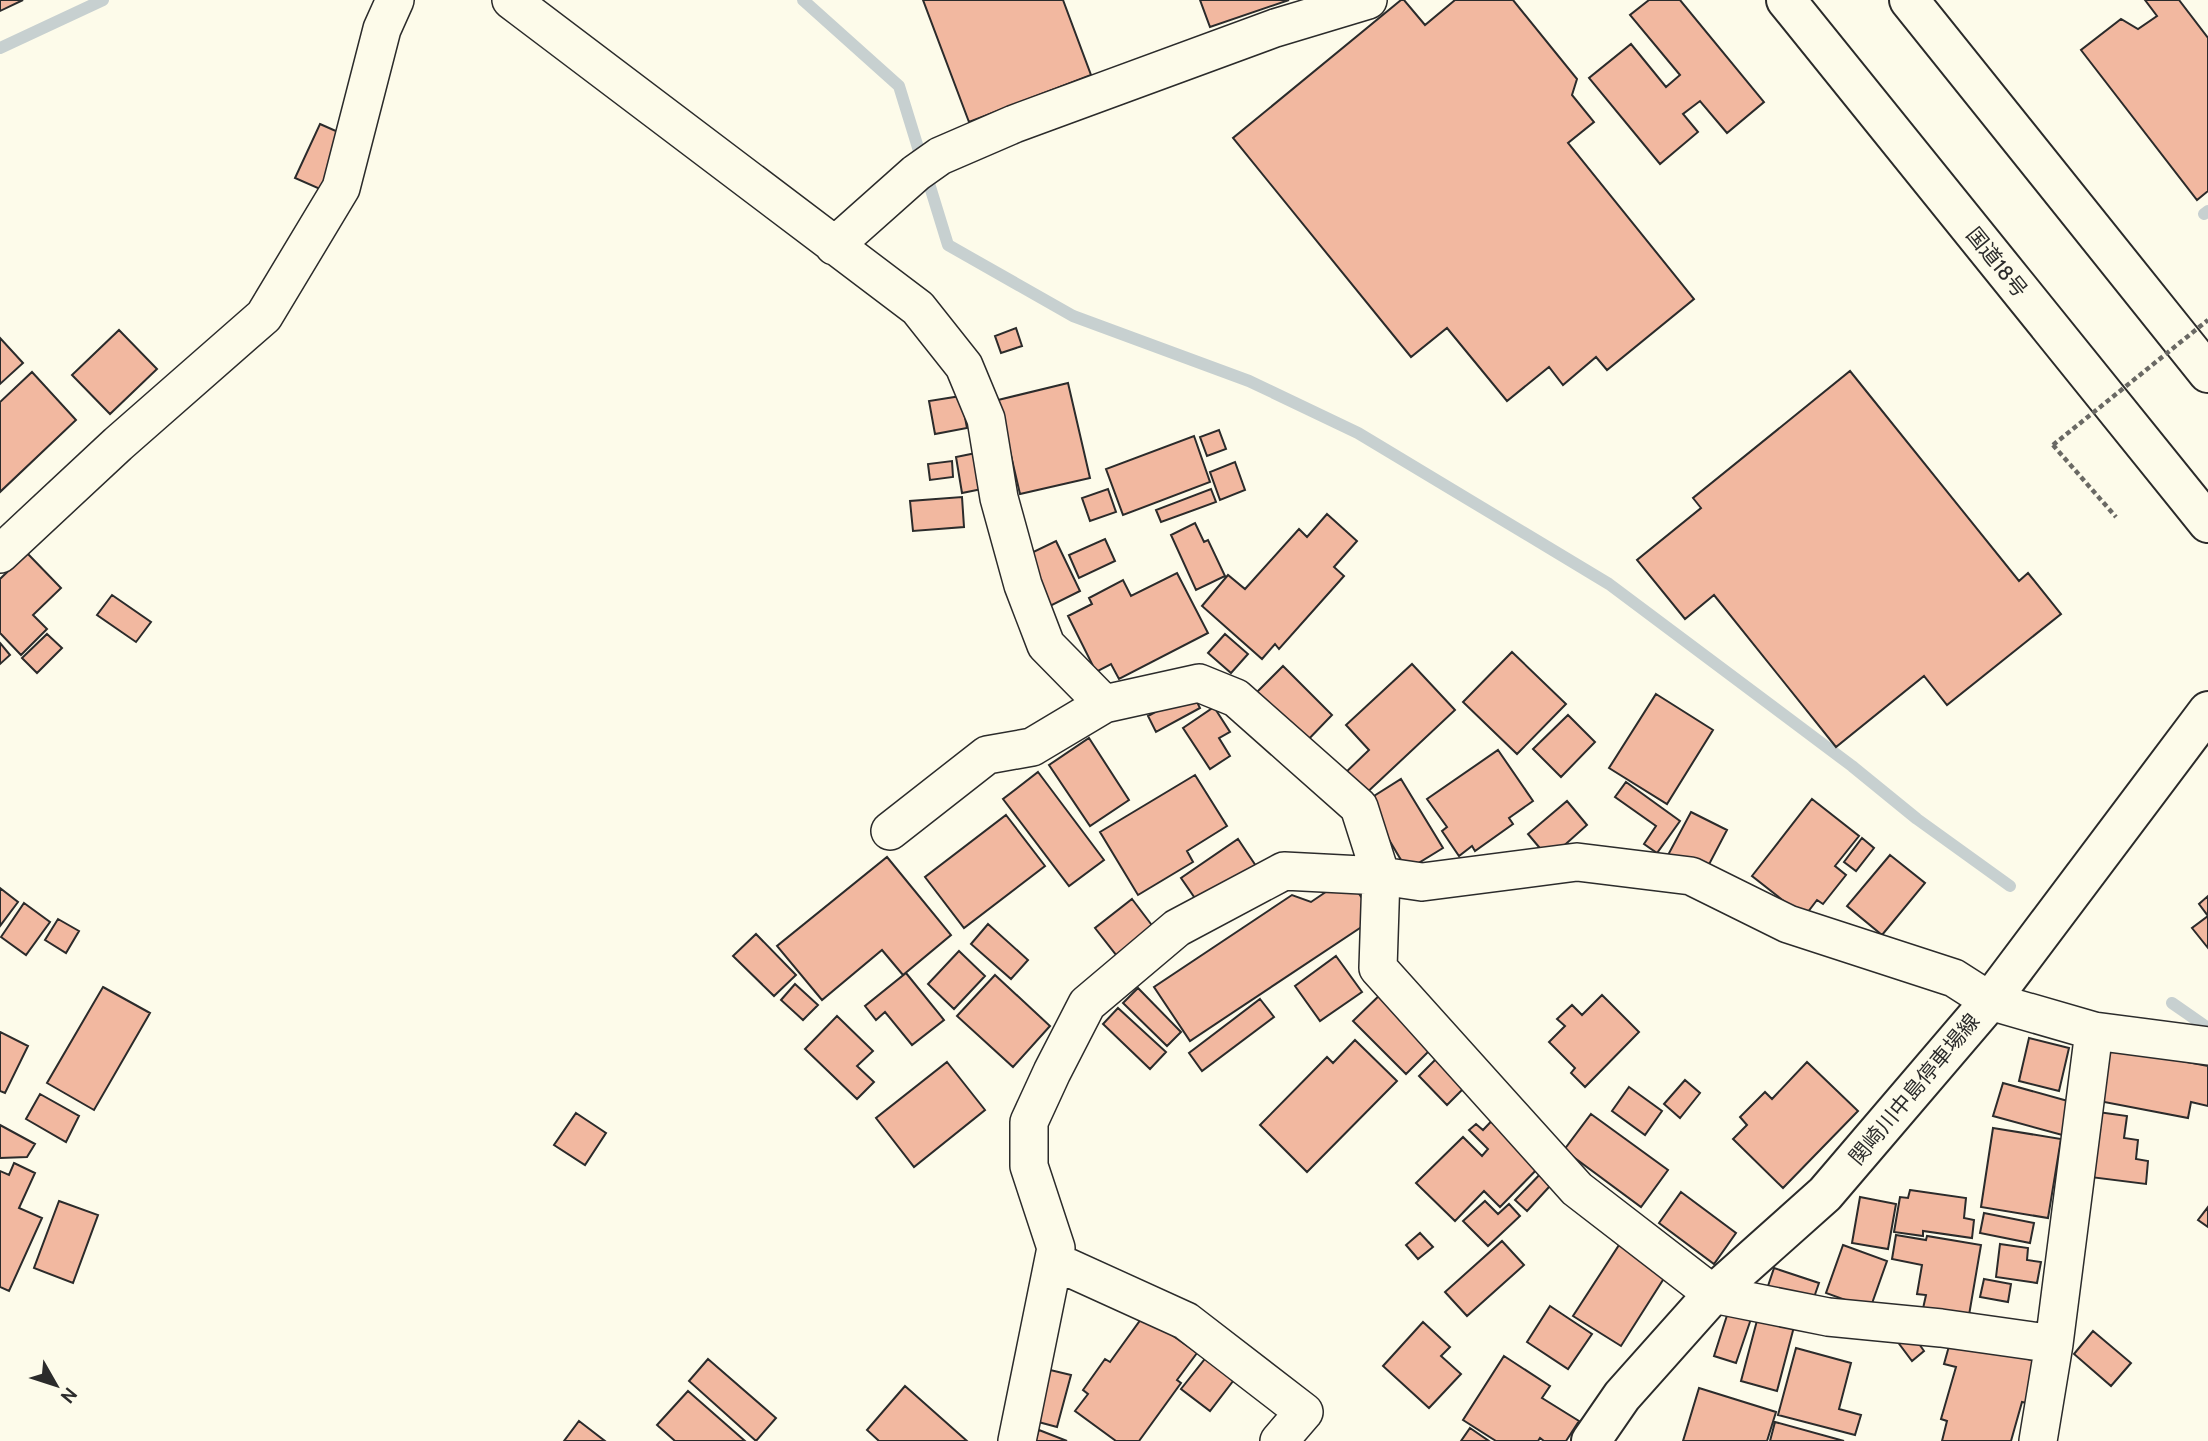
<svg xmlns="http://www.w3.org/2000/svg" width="2208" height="1441" viewBox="0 0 2208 1441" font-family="Cabin,'Noto Sans JP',sans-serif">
  <rect width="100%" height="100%" fill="#fdfbea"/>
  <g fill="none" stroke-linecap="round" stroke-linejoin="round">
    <path stroke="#c7d0d0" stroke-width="12" d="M803,0L899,86L948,245L1073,316L1249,381L1358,433L1609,584L1852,766L1917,819L2010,886
      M0,48L103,0
      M2204,214L2208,211
      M2172,1003L2208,1028"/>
  </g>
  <path fill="#f2b8a0" stroke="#2b2b2b" stroke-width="2" d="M0,0H23L0,11Z
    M923,0H1063L1091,75L969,122Z
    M1200,0H1289L1210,27Z
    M1401,0H1404L1425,25L1455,0H1513L1577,79L1572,95L1594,122L1568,143L1694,299L1607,370L1596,357L1563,385L1549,367L1507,401L1447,328L1411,357L1233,138Z
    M1649,0H1680L1764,102L1727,133L1700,101L1683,114L1698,132L1660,164L1589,78L1631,44L1666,87L1680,75L1630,15Z
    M2145,0H2179L2208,38V191L2197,200L2081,50L2121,19L2138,29L2157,16Z
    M320,124L345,135L320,189L295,178Z
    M1016,328L1022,346L1001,353L995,336Z
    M119,330L157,369L110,414L72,375Z
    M0,338L23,363L0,384Z
    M1850,371L2019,581L2028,573L2061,614L1947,705L1924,676L1836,747L1714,595L1685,619L1637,560L1701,508L1693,498Z
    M32,372L76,420L0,492V402Z
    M1068,383L1090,478L1020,494L998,400Z
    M961,396L967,428L935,434L929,401Z
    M1219,430L1226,449L1207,456L1200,437Z
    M1194,436L1210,482L1123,515L1106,469Z
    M976,453L982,489L962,493L956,457Z
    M952,461L953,477L930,480L928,464Z
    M1235,462L1245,490L1220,500L1210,472Z
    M1108,489L1116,512L1090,521L1082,498Z
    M1211,489L1216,502L1161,522L1156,510Z
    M962,497L964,527L913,531L910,501Z
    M1327,514L1357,541L1334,567L1344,576L1279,649L1275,644L1262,659L1202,606L1228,575L1245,589L1299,529L1307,537Z
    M1195,523L1204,542L1208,540L1225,576L1196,590L1171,535Z
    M1105,539L1115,561L1079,578L1069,555Z
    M1056,541L1080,591L1050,606L1025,556Z
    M27,553L61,588L33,615L47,629L21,655L0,633V579Z
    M1177,573L1208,633L1119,679L1111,664L1096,672L1068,616L1092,604L1089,598L1123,580L1131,596Z
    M112,595L151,622L136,642L97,615Z
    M47,634L62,648L37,673L22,658Z
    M1225,634L1248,654L1231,673L1208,653Z
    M0,643L10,655L0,664Z
    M1512,652L1566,704L1517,754L1463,702Z
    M1412,664L1455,710L1361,798L1342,776L1369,750L1346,725Z
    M1283,666L1332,715L1303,745L1253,696Z
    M1192,692L1200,708L1156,732L1148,716Z
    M1656,694L1713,730L1667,804L1609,768Z
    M1214,707L1230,732L1219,738L1230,756L1210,769L1183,728Z
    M1568,715L1595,742L1561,777L1533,749Z
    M1089,738L1129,800L1090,826L1049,765Z
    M1498,750L1533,801L1509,818L1513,824L1475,851L1472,846L1459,856L1442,831L1447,827L1427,799Z
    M1038,772L1104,860L1069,886L1003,799Z
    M1195,775L1227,826L1187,851L1193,862L1138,895L1100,832Z
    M1401,779L1443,848L1407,870L1366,801Z
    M1626,782L1680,821L1657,853L1644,844L1656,826L1615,797Z
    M1812,799L1859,836L1835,866L1846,875L1823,904L1817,900L1804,917L1752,876Z
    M1567,801L1587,825L1549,859L1528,834Z
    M1691,812L1727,830L1704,874L1668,855Z
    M1006,815L1045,866L964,928L925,877Z
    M1862,838L1874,848L1856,871L1844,862Z
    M1238,839L1256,866L1199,904L1181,878Z
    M1890,855L1925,883L1882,935L1847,906Z
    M887,857L951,935L903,975L882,950L822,1000L777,946Z
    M1348,877L1375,918L1190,1041L1154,987L1292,895L1311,902Z
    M0,888L18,902L0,926Z
    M2208,896V916L2199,904Z
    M1132,899L1154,928L1117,956L1095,928Z
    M24,903L50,922L26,955L1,937Z
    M2208,916V948L2192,928Z
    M58,919L79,931L66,953L45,940Z
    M988,924L1028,960L1011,979L971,944Z
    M756,934L796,975L774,996L733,956Z
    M959,951L985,976L954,1009L928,984Z
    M1336,956L1362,992L1320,1021L1295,986Z
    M906,973L944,1020L912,1045L885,1012L876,1020L865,1006Z
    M995,975L1050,1026L1013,1067L957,1016Z
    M795,984L818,1005L803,1020L781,1000Z
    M103,987L150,1013L94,1110L47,1083Z
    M1138,988L1181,1032L1167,1046L1123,1003Z
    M1385,990L1437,1043L1406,1074L1353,1021Z
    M1602,995L1639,1032L1585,1087L1571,1073L1575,1068L1549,1042L1565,1026L1557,1019L1572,1005L1582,1015Z
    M1260,999L1274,1017L1202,1071L1189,1053Z
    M1118,1008L1166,1052L1150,1069L1103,1024Z
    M837,1016L873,1051L857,1066L874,1082L857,1099L805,1049Z
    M0,1032L28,1046L5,1093L0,1091Z
    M2029,1038L2069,1048L2059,1091L2019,1081Z
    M1355,1040L1397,1081L1307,1172L1260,1125L1327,1057L1333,1063Z
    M2109,1047L2208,1066V1106L2191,1102L2188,1118L2099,1101Z
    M1442,1053L1470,1082L1447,1105L1419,1076Z
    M947,1062L985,1110L914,1167L876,1118Z
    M1807,1062L1858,1111L1783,1188L1733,1139L1747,1125L1740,1117L1765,1092L1772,1099Z
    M1685,1080L1700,1093L1680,1118L1664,1104Z
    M2003,1083L2075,1103L2066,1136L1993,1116Z
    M1629,1087L1662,1111L1645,1135L1612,1111Z
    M40,1094L79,1116L66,1142L26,1119Z
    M1502,1110L1549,1157L1500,1207L1484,1191L1455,1221L1416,1183L1463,1137L1482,1156L1488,1149L1469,1130L1476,1124L1483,1130Z
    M2098,1112L2127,1116L2124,1138L2138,1140L2136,1159L2148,1161L2146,1184L2090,1177Z
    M576,1113L606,1133L585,1165L554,1145Z
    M1591,1114L1668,1170L1641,1207L1564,1150Z
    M0,1125L35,1144L27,1157L0,1158Z
    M1993,1128L2061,1139L2048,1218L1981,1207Z
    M14,1163L35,1173L19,1208L42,1218L9,1291L0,1287V1171L9,1175Z
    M1549,1165L1560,1175L1527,1211L1515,1200Z
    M1910,1190L1966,1198L1964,1218L1974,1220L1972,1238L1923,1231V1236L1894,1232L1900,1197L1908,1198Z
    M1681,1192L1736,1233L1714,1264L1659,1223Z
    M1860,1197L1896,1204L1888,1249L1852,1243Z
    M59,1201L98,1215L73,1283L34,1268Z
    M1485,1201L1498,1214L1509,1204L1520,1216L1488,1246L1463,1221Z
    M2208,1207V1227L2198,1220Z
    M1984,1213L2034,1223L2030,1243L1980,1233Z
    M1420,1233L1433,1247L1418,1259L1406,1245Z
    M1896,1235L1926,1240L1927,1236L1981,1245L1968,1321L1922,1313L1926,1295L1917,1294L1922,1265L1892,1259Z
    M1502,1241L1524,1265L1467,1316L1445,1292Z
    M1621,1242L1668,1272L1621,1346L1573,1316Z
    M2000,1244L2028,1248L2027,1260L2041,1262L2037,1283L1996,1277Z
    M1843,1245L1887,1261L1870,1309L1826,1293Z
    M1774,1268L1819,1283L1811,1306L1766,1292Z
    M1984,1279L2011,1284L2008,1302L1980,1297Z
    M1550,1306L1592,1334L1568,1369L1527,1342Z
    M1730,1306L1753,1313L1736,1363L1714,1356Z
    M1759,1313L1795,1323L1777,1391L1741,1381Z
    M1144,1315L1197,1353L1177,1380L1181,1383L1139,1441H1116L1075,1411L1088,1394L1083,1390L1105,1359L1110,1362Z
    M1423,1322L1450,1347L1441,1356L1461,1374L1429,1408L1383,1366Z
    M1910,1331L1924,1351L1912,1361L1897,1341Z
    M2093,1331L2131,1363L2111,1386L2074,1354Z
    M1951,1339L2043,1363L2031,1404L2022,1402L2011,1441H1942L1947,1421L1941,1419L1956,1367L1944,1364Z
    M1796,1348L1851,1363L1839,1409L1861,1415L1855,1435L1778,1415Z
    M1212,1350L1240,1372L1210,1411L1181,1389Z
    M1504,1356L1550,1386L1542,1398L1579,1421L1566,1441H1544L1540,1438L1538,1441H1496L1463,1420Z
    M708,1359L776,1418L756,1441L689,1381Z
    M1046,1369L1071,1375L1057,1427L1031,1420Z
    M905,1386L967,1441H879L867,1430Z
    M1699,1388L1776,1412L1767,1441H1683Z
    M688,1391L745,1441H675L657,1425Z
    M579,1421L605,1441H564Z
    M1775,1422L1844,1441H1770Z
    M1470,1428L1489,1441H1461Z
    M1039,1430L1067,1441H1035Z"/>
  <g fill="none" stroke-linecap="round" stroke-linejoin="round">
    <defs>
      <path id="minor" d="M511,0L918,308L964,366L986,419L999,498L1023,585L1046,645L1104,704L1199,683L1236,698L1359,807L1381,876L1378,968L1577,1189L1713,1294L1828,1317L1941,1328L2054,1344
        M834,246L916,173L940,156L1014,124L1275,28L1368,0
        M0,554L118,444L264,316L341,188L382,29L395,0
        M890,831L987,755L1032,747L1104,704
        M1054,1261L1186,1321L1304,1412L1279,1441
        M1017,1441L1056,1248L1029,1166V1122L1052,1072L1087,1004L1177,928L1284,871L1381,876L1422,882L1577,862L1691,876L1788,924L1954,978L1990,1001L2094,1031L2208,1046
        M2038,1441L2054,1344L2094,1031"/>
      <path id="secondary" d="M1591,1441L1622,1396L1713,1294L1825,1194L1990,1001L2208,711"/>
      <path id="trunk" d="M1786,0L2208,523
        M1909,0L2208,373"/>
    </defs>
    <use href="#minor" stroke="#2b2b2b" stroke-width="40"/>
    <use href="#secondary" stroke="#2b2b2b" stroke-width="42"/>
    <use href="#trunk" stroke="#2b2b2b" stroke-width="42"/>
    <path stroke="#6a6964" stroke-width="4.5" stroke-dasharray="5 3.5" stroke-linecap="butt" d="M2053,445L2116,517"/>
    <use href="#minor" stroke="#fdfbea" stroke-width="37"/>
    <use href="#secondary" stroke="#fdfbea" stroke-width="38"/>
    <use href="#trunk" stroke="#fdfbea" stroke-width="38"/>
    <path stroke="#6a6964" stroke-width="4.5" stroke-dasharray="5 3.5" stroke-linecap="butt" d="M2053,445L2208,320"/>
  </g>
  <g text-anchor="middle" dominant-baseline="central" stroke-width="5" stroke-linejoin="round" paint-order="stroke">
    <g font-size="21" fill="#2b2b2b" stroke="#fdfbea">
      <text transform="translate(1997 262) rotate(51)">国道18号</text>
      <text transform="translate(1914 1089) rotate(-50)">関崎川中島停車場線</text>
    </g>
  </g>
  <g transform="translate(56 1385) rotate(129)" stroke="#fdfbea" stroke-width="5" paint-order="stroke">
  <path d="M0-5L12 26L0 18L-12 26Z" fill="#2b2b2b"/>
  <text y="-10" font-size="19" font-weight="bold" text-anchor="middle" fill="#2b2b2b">N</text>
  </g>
</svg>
